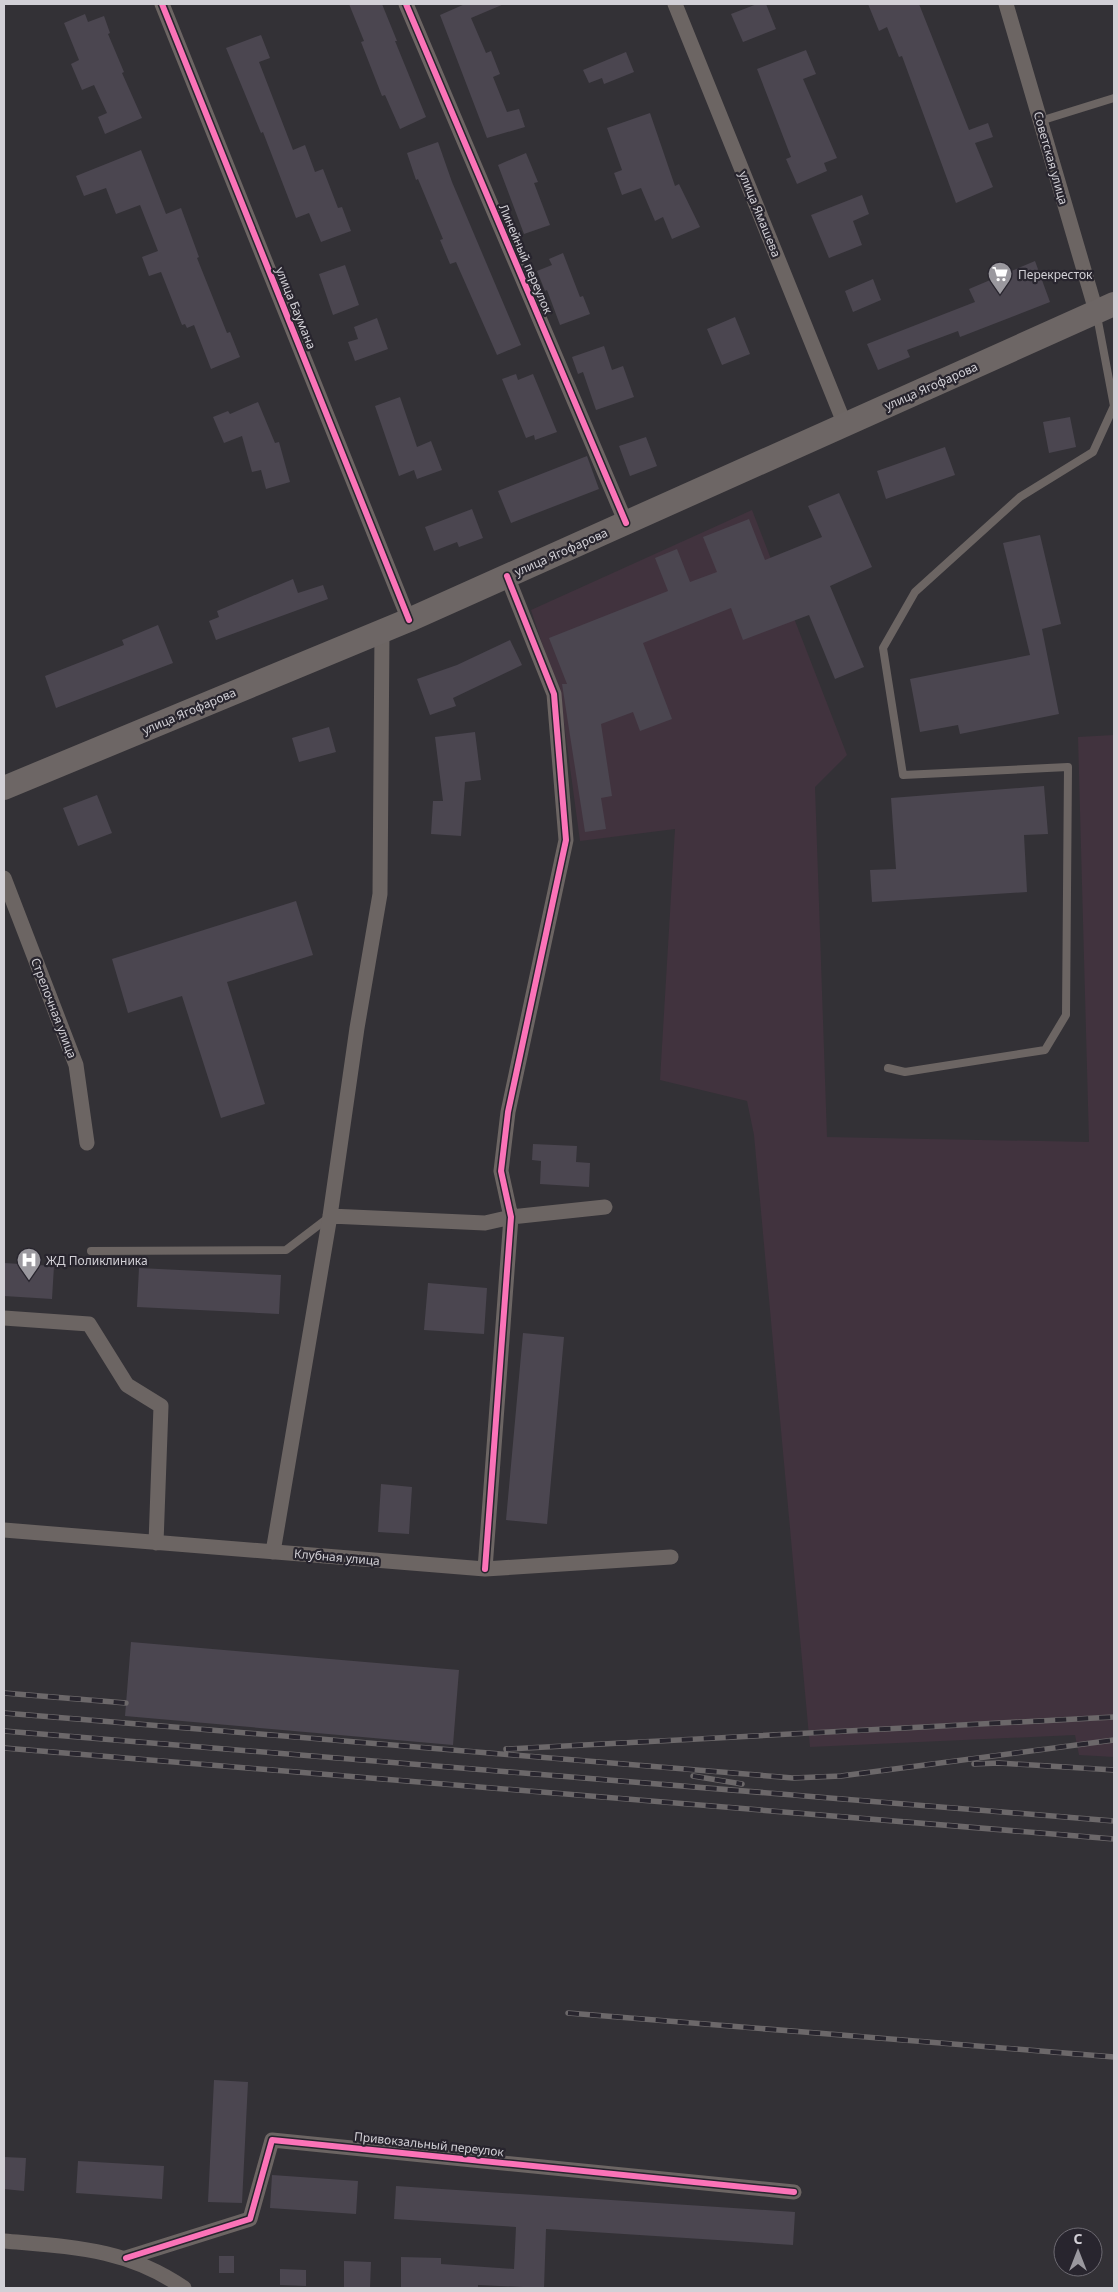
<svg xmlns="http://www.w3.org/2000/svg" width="1118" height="2292" viewBox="0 0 1118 2292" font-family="'Noto Sans',sans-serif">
  <rect width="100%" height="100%" fill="#333136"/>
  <path fill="#41333e" d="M752,510L847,755L815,787L827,1137L1089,1142L1078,737L1114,735V1757L1079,1755L1075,1735L810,1747L754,1135L747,1101L660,1080L675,829L580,841L561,701L531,610Z"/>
  <path fill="#4b4650" d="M349,4H382L397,41H395L426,117L400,129L385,95L382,96L361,42L364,41Z
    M465,4H504L471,18L486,53L491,51L500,74L493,77L507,112L519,109L525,127L487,138L440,15Z
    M757,4H766L776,29L743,42L731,14Z
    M868,4H919L969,130L988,123L993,137L975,143L993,187L956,203L902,56L899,57L887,27L879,31Z
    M85,14L88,22L104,16L110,33L108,34L124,72L122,73L142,118L105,134L98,117L107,113L94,85L82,90L71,64L79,60L64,23Z
    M261,35L270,58L259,62L293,150L305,145L315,172L323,169L338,208L342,207L351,231L321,242L309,213L296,218L263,132L261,133L226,48Z
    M806,50L816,74L803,79L837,158L824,163L827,171L797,184L786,159L791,157L757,69Z
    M626,52L634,72L604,84L602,78L589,83L583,70Z
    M650,113L675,186L679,184L700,227L672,239L663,217L655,221L641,188L622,195L614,173L622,170L607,128Z
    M438,142L452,182L521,345L497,355L456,262L450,264L440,240L443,239L418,179L416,180L407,153Z
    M141,150L166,214L181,208L199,257L197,258L227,333L230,332L240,357L211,369L194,325L187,328L185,324L182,325L161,272L149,276L142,257L158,251L140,205L116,214L106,188L84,196L76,176Z
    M526,153L538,182L534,183L550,225L524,234L498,165Z
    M862,195L869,214L853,221L862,245L829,258L811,215Z
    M563,253L580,297L583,296L590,314L560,325L547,290L545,291L537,271L552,265L549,259Z
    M1035,261L1050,302L960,337L958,331L907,350L910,357L878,370L867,344L975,302L969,289Z
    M345,265L359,305L333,315L319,274Z
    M873,279L881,300L853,312L845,291Z
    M735,317L750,354L722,365L707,329Z
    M377,318L388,349L355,361L348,342L358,339L354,327Z
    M604,346L612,370L623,366L634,397L596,410L583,372L578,374L572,357Z
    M516,374L518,380L533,374L557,432L535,440L534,435L526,438L502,379Z
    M400,397L417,447L431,441L442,470L417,479L414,470L399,476L375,406Z
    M258,402L275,443L279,442L290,482L266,489L261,470L252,472L242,436L224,443L213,417L228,411L230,414Z
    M1070,417L1076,447L1049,453L1043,422Z
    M646,437L657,466L630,476L619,446Z
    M945,447L955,475L886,499L877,471Z
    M587,456L599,489L511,523L498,491Z
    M839,493L872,567L830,586L864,667L835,679L809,615L743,640L731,608L643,643L672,719L640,731L633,712L601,724L612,796L601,798L606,829L585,832L562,684H567L549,638L668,591L655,558L677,549L690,582L717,572L703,537L749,519L765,560L822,537L808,506Z
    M472,509L483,538L459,547L457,542L434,551L425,527Z
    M1040,535L1061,624L1042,629L1059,714L960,734L958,725L920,732L910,679L1030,655L1003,543Z
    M293,579L298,593L323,585L328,599L216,640L209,621L219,617L217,611Z
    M158,625L173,663L56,708L45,676L124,645L122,640Z
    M510,640L522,665L453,698L456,706L430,715L417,679L457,665Z
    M329,727L336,752L299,762L292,738Z
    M475,732L481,780L465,782L461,836L431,834L433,801H443L435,737Z
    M1044,786L1048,834L1024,835L1027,892L872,902L870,870L896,869L891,798Z
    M97,795L112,833L78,846L63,808Z
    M296,901L313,955L227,982L265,1104L221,1118L182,996L128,1013L112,959Z
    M533,1144L577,1146L576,1162L590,1163L589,1187L540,1184L541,1161L532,1160Z
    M4,1263L54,1266L52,1299L4,1296Z
    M139,1268L281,1275L279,1314L137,1307Z
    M428,1283L487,1288L484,1334L424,1330Z
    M523,1333L564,1337L547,1524L506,1520Z
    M381,1484L412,1487L409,1534L378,1532Z
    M131,1642L459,1670L453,1745L125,1716Z
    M214,2080L248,2082L242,2203L208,2202Z
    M4,2157L26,2158L24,2191L4,2189Z
    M78,2161L164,2166L162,2199L76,2193Z
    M272,2175L358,2181L356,2214L270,2208Z
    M396,2186L795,2212L793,2245L546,2229L544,2288L478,2285V2288H401V2257L441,2258V2264L514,2269L516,2227L394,2219Z
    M219,2256H234V2273H219Z
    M344,2261L371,2262L370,2288H344Z
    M280,2269L306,2270V2286L280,2285Z"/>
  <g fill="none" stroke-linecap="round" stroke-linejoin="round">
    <path stroke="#6c6563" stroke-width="8" d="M1040,121L1114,98
      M888,1068L905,1072L1045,1050L1066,1015L1068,767L903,775L883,648L915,592L1020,497L1093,452L1114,406L1097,316
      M91,1251L286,1250L328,1218"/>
    <path stroke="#6c6563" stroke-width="15" d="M162,4L409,620
      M406,4L626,523
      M675,4L845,425
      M1006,4L1096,311
      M4,878L76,1065L87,1143
      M330,1216L485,1223L511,1217L605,1207
      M4,1318L89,1324L127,1385L161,1406L156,1543
      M4,1530L485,1569L671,1557
      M273,1552L330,1216L357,1028L380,894L382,631
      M485,1569L511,1217L501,1171L508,1112L566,840L554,694L507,576
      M4,2241C71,2247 126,2248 184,2288
      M126,2258L250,2219L272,2140L794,2192"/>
    <path stroke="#6d6665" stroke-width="24" d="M4,788L409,620L1114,304"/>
    <defs>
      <path id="rail" d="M4,1693L126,1703
        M4,1713L793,1778L841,1776L1114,1740
        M4,1731L1114,1821
        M4,1748L1114,1839
        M506,1749L1114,1717
        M974,1764L999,1763L1114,1770
        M693,1776L742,1784
        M568,2013L1114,2057"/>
    </defs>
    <use href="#rail" stroke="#6c686a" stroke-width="5.5"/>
    <use href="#rail" stroke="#28252e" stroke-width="4" stroke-dasharray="11" stroke-linecap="butt"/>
    <defs>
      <path id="cycleway" d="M162,4L409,620
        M406,4L626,523
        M485,1569L511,1217L501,1171L508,1112L566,840L554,694L507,576
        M126,2258L250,2219L272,2140L794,2192"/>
    </defs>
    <use href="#cycleway" stroke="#28252e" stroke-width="9"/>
    <use href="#cycleway" stroke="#fb73b8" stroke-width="6"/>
  </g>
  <defs>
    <symbol id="supermarket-pin" viewBox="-11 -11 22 30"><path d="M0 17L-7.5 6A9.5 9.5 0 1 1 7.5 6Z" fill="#9a989e" stroke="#28252e"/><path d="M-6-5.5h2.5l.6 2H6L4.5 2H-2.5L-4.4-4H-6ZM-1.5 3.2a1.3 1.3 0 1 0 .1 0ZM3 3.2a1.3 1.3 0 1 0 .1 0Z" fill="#fff"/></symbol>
    <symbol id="hospital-pin" viewBox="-11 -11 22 30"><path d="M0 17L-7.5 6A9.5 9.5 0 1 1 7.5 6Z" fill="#9a989e" stroke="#28252e"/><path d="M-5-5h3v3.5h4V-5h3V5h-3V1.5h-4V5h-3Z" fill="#fff"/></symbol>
  </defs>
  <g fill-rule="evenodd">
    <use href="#supermarket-pin" x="986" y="260" width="28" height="38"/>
    <use href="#hospital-pin" x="15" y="1246" width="28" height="38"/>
  </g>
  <g text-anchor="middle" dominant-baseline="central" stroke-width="4.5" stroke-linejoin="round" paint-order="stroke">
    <g font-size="12" fill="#d2d0d6" stroke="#28252e">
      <text transform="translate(1051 158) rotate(74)">Советская улица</text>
      <text transform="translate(760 214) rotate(68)">улица Ямашева</text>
      <text transform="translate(526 259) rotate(67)">Линейный переулок</text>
      <text transform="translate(296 308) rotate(68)">улица Баумана</text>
      <text transform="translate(931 386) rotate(-24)">улица Ягофарова</text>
      <text transform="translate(561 552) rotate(-24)">улица Ягофарова</text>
      <text transform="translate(189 711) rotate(-23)">улица Ягофарова</text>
      <text transform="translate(54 1008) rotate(69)">Стрелочная улица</text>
      <text transform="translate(337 1557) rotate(5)">Клубная улица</text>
      <text transform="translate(429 2144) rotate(6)">Привокзальный переулок</text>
    </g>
    <g font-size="12" fill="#d2d0d6" stroke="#28252e" text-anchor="start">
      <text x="1018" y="274">Перекресток</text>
      <text x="46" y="1260">ЖД Поликлиника</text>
    </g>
  </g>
  <rect width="1118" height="2292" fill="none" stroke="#d2d0d6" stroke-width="10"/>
  <g transform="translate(1078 2252)"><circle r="24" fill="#28252e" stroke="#6c6971"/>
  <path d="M0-4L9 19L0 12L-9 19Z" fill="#9a989e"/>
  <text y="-8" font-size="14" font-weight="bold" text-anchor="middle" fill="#d2d0d6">С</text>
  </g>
</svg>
